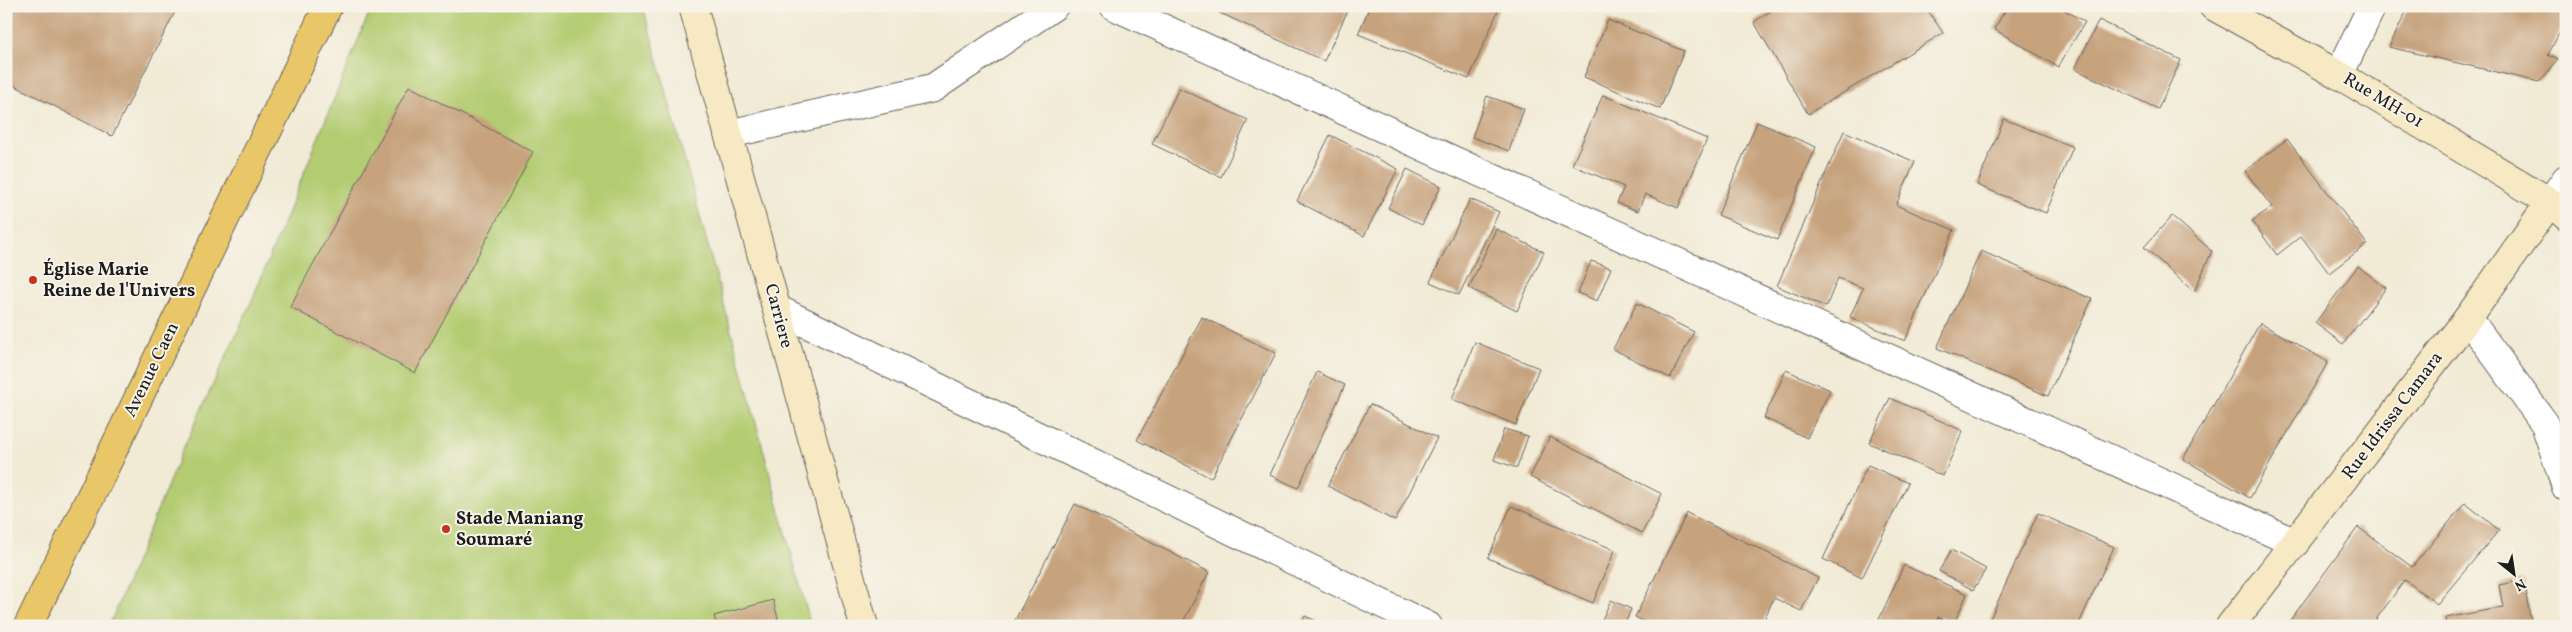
<svg xmlns="http://www.w3.org/2000/svg" width="2572" height="632" viewBox="0 0 2572 632" font-family="Vollkorn,serif">
  <rect width="100%" height="100%" fill="#f7f3e8"/>
  <filter id="ink" filterUnits="userSpaceOnUse"><feTurbulence type="fractalNoise" baseFrequency=".02" numOctaves="2"/><feDisplacementMap in="SourceGraphic" scale="10" xChannelSelector="R" yChannelSelector="G"/><feConvolveMatrix kernelMatrix="1 2 1 2 8 2 1 2 1" color-interpolation-filters="sRGB"/></filter>
  <filter id="wash" filterUnits="userSpaceOnUse"><feTurbulence type="fractalNoise" baseFrequency=".0096" numOctaves="4" result="noise"/><feDisplacementMap in="SourceGraphic" scale="20" xChannelSelector="R" yChannelSelector="G"/><feGaussianBlur stdDeviation="1.12" result="paint"/><feColorMatrix in="noise" values="0 0 0 0 0 0 0 0 0 0 0 0 0 0 0 0 0 1.4 0 .05"/><feComposite in="paint" operator="in"/></filter>
  <g filter="url(#wash)">
    <rect width="100%" height="100%" fill="#f1ead5"/>
    <path fill="#b3cc71" stroke="#687446" d="M372,6H643L811,626H109L182,451L250,305Z"/>
    <g id="blocks">
      <path fill="#c6a27d" d="M7,6H178L112,136L6,81Z
        M1205,6H1350L1324,61Z
        M1370,6H1500L1469,79L1358,34Z
        M1778,6H1925L1943,33L1808,114L1754,22Z
        M2008,6H2058L2085,22L2058,67L1994,29Z
        M2409,6H2566V20L2548,55L2558,60L2539,82L2389,47Z
        M1608,20L1684,51L1660,109L1584,77Z
        M2099,20L2181,60L2158,109L2075,69Z
        M409,86L533,152L415,373L290,307Z
        M1179,88L1248,120L1221,177L1152,144Z
        M1603,95L1707,139L1678,208L1645,194L1638,211L1617,203L1624,187L1572,165Z
        M1487,96L1524,109L1509,151L1472,137Z
        M2004,119L2073,147L2046,213L1977,185Z
        M1757,122L1816,147L1777,240L1718,215Z
        M1844,131L1915,162L1896,205L1954,230L1905,341L1850,317L1863,288L1838,278L1826,307L1777,286Z
        M1330,135L1398,169L1364,236L1297,201Z
        M2287,139L2367,244L2329,273L2301,236L2277,255L2252,221L2272,207L2245,171Z
        M1407,169L1441,186L1422,225L1388,208Z
        M1470,199L1499,212L1459,295L1430,282Z
        M2172,216L2212,251L2194,292L2144,247Z
        M1496,229L1544,252L1517,311L1469,288Z
        M1981,251L2092,299L2048,396L1937,348Z
        M1591,261L1611,268L1597,301L1578,293Z
        M2358,266L2386,288L2343,344L2315,323Z
        M1637,303L1694,332L1670,378L1613,349Z
        M1202,317L1276,353L1211,478L1137,440Z
        M2260,323L2328,362L2250,498L2183,459Z
        M1475,342L1539,368L1516,425L1452,399Z
        M1786,370L1830,390L1807,438L1764,418Z
        M1317,372L1345,385L1298,488L1270,475Z
        M1890,398L1963,431L1943,476L1869,443Z
        M1370,404L1437,438L1395,521L1328,486Z
        M1504,429L1528,436L1517,468L1494,460Z
        M1550,437L1662,494L1642,533L1530,477Z
        M1868,465L1908,483L1862,578L1823,559Z
        M2465,503L2499,530L2437,604L2405,580L2371,626H2286L2358,527L2412,567Z
        M1075,504L1209,572L1181,626H1012Z
        M1511,506L1615,550L1593,603L1488,558Z
        M1687,513L1818,578L1801,611L1774,598L1761,626H1653L1635,617Z
        M2038,513L2114,547L2078,626H2000L1989,621Z
        M1951,550L1986,569L1973,590L1939,571Z
        M1904,565L1967,594L1954,624L1938,617L1934,626H1876Z
        M2523,580L2532,626H2447L2446,618L2503,607L2499,585Z
        M773,600L780,626H717L714,616Z
        M1611,600L1631,609L1625,624L1629,626H1599Z
        M1305,616L1327,626H1300Z"/>
    </g>
  </g>
  <g filter="url(#ink)">
    <use href="#blocks" fill-opacity="0" stroke="#67645d" stroke-width="1"/>
    <g fill="none" stroke-linecap="round" stroke-linejoin="round">
      <defs>
        <path id="street" d="M1114,6L2295,543
          M2339,75L2372,6
          M728,134L933,88L1054,6
          M2550,202L2566,179
          M777,309L1428,626
          M2468,318L2545,424L2566,487"/>
        <path id="secondary" d="M693,6L864,626
          M2213,6L2339,75L2550,202L2566,216
          M2230,626L2468,318L2550,202"/>
        <path id="highway" d="M28,626L328,6"/>
      </defs>
      <use href="#street" stroke="#67645d" stroke-width="30"/>
      <use href="#secondary" stroke="#67645d" stroke-width="30"/>
      <use href="#highway" stroke="#67645d" stroke-width="30"/>
      <use href="#street" stroke="#fff" stroke-width="28"/>
      <use href="#secondary" stroke="#f6e9c3" stroke-width="28"/>
      <use href="#highway" stroke="#e9c769" stroke-width="28"/>
    </g>
  </g>
  <g fill="#c8321e" stroke="#f7f3e8" stroke-width="2">
    <circle cx="33" cy="280" r="5"/>
    <circle cx="446" cy="529" r="5"/>
  </g>
  <g text-anchor="middle" dominant-baseline="central" stroke-width="4" stroke-linejoin="round" paint-order="stroke">
    <g font-size="18" fill="#1c1c1c" stroke="#f7f3e8">
      <text transform="translate(2383 101) rotate(31)">Rue MH-01</text>
      <text transform="translate(778 316) rotate(75)">Carriere</text>
      <text transform="translate(152 370) rotate(-64)">Avenue Caen</text>
      <text transform="translate(2393 416) rotate(-53)">Rue Idrissa Camara</text>
    </g>
    <g font-size="18" font-weight="bold" fill="#1c1c1c" stroke="#f7f3e8" text-anchor="start">
      <text x="43" y="270">Église Marie<tspan x="43" dy="21">Reine de l'Univers</tspan></text>
      <text x="456" y="519">Stade Maniang<tspan x="456" dy="21">Soumaré</tspan></text>
    </g>
  </g>
  <rect width="2572" height="632" fill="none" stroke="#f7f3e8" stroke-width="25"/>
  <g transform="translate(2514 574) rotate(150)" stroke="#f7f3e8" stroke-width="4" paint-order="stroke">
  <path d="M0-4L9 19L0 12L-9 19Z" fill="#1c1c1c"/>
  <text y="-8" font-size="14" font-weight="bold" text-anchor="middle" fill="#1c1c1c">N</text>
  </g>
</svg>
